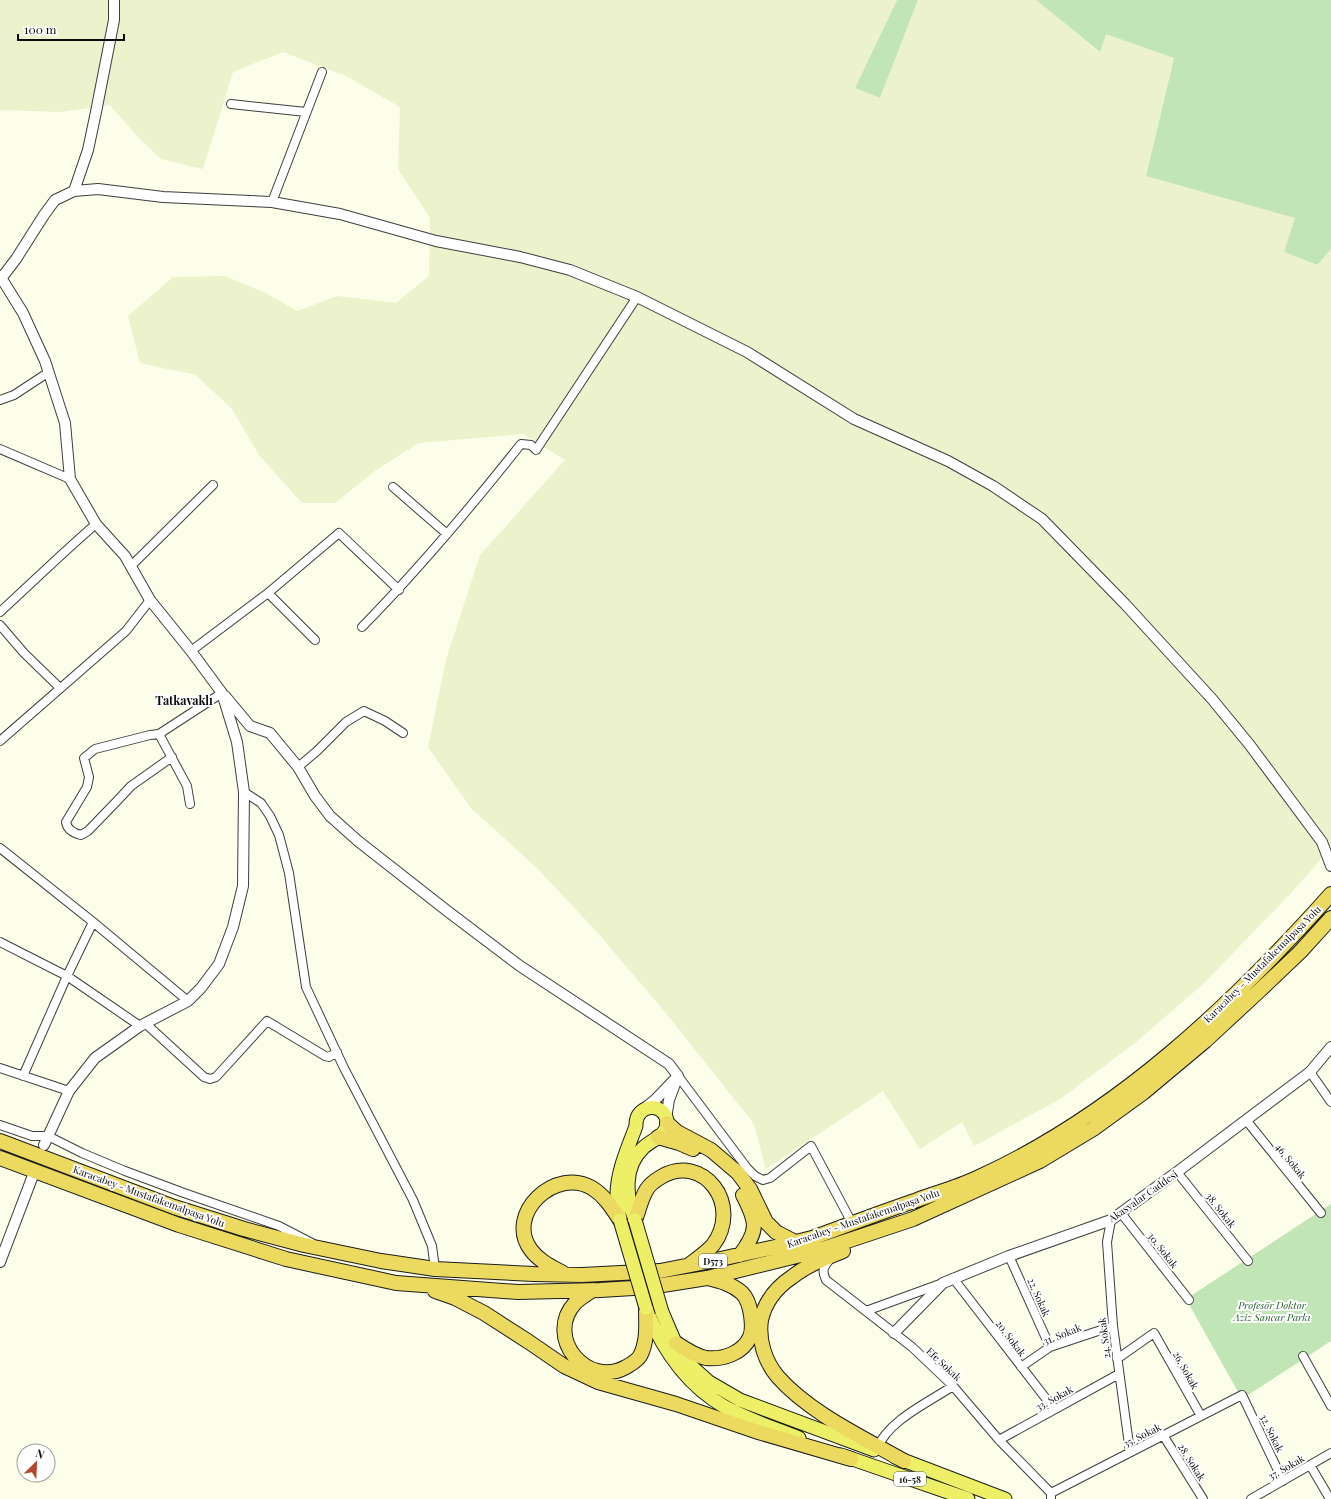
<svg xmlns="http://www.w3.org/2000/svg" width="1331" height="1499" viewBox="0 0 1331 1499" font-family="'Playfair Display',serif">
  <rect width="100%" height="100%" fill="#fcfee9"/>
  <path fill="#ebf2cc" d="M0,0H897L855,88L880,98L918,0H1036L1099,52L1106,33L1174,58L1146,176L1296,218L1284,252L1316,265L1331,249V845L1316,865L1292,892L1203,984L1135,1043L1060,1099L974,1146L962,1122L920,1149L883,1091L766,1169L754,1124L666,1013L596,931L537,868L471,808L428,747L446,660L480,555L565,460L523,434L419,443L376,470L335,503H302L259,455L232,409L196,375L140,363L128,316L173,277L225,276L268,294L297,311L337,296L396,303L429,276L430,218L398,169L400,107L346,76L283,52L233,72L203,169L161,159L138,137L110,105L59,112L4,110L0,111Z"/>
  <path fill="#c2e5b6" d="M897,0H918L880,98L855,88Z
    M1036,0H1331V249L1317,265L1284,252L1295,218L1146,176L1174,58L1106,34L1100,52Z
    M1331,1204V1341L1242,1399L1186,1299Z"/>
  <g fill="none" stroke-linecap="round" stroke-linejoin="round">
    <defs>
      <path id="minor" d="M231,104L306,112
        M272,202L322,72
        M0,400L14,395L49,372
        M0,449L70,479
        M393,487L447,534
        M131,566L213,485
        M268,593L315,640
        M0,612C32,583 63,552 96,524
        M0,625L24,653L60,688
        M362,627C419,569 471,507 521,444L531,445L536,450L637,297
        M191,651L268,593L339,533L399,590
        M159,734L187,786L190,804
        M0,741L126,631L150,600
        M172,757L131,786L117,801L88,831L81,835C73,833 67,829 66,822L87,787L89,777L84,758L95,749L150,735L159,734L222,693
        M298,767L317,751L346,722L364,711L385,721L403,733
        M244,792L261,803L270,816L279,835L289,873L306,987L344,1068L413,1200L432,1246L435,1269
        M0,848L93,922L188,1001
        M0,942L67,976L140,1026
        M145,1023L204,1077L210,1079L216,1077L267,1021L325,1056L329,1057L337,1052
        M0,1068L69,1091
        M1310,1072L1331,1102
        M23,1076L67,976L93,922
        M678,1076L747,1168L755,1176L763,1180L770,1178L811,1146L852,1223
        M1246,1120L1321,1213
        M0,1125L32,1136H48L82,1153L125,1171L184,1193L279,1226L312,1243
        M1177,1172L1248,1261
        M1121,1213L1189,1300
        M1111,1220L1107,1242L1113,1326L1130,1452
        M1009,1256L1050,1347
        M830,1259C824,1267 821,1270 826,1280L912,1347L953,1386L999,1440L1051,1493V1499
        M953,1278L1054,1409
        M866,1311L940,1284
        M1303,1356L1331,1406
        M1117,1359L1154,1333L1201,1416
        M1021,1367L1050,1347L1113,1326
        M1163,1435L1203,1499
        M999,1440L1119,1374
        M877,1449C887,1421 929,1402 953,1386
        M1310,1465L1330,1499
        M1051,1493L1242,1395L1283,1481
        M1251,1499L1331,1453"/>
      <path id="tertiary" d="M74,191L88,150L96,112L114,20V0
        M0,276L23,313L45,361L65,423L70,479L96,524L125,556L150,600L191,651L222,693L237,742L244,792L243,886L233,927L219,964L201,988L188,1001L140,1026L95,1058L69,1091L44,1145
        M0,280L16,259L44,215L55,200L74,191L98,189L163,197L272,202L340,214L436,241L520,257L570,270L637,297L747,352L854,419L948,461L993,486L1042,519L1125,604L1212,699L1249,744L1322,842L1331,866
        M225,696L250,726L270,733L298,767L315,796L330,816L358,841L446,910L520,966L669,1064L678,1076
        M645,1108L655,1100L678,1076L669,1100L666,1118
        M0,1262L32,1178
        M894,1333L943,1283L1009,1256L1111,1220L1177,1172L1310,1072L1331,1047"/>
      <path id="primary" d="M620,1220C619,1212 617,1203 617,1195C617,1171 628,1148 636,1126C635,1102 667,1102 667,1123C667,1136 651,1140 643,1148C623,1167 626,1197 635,1220
        M647,1311C663,1350 688,1386 725,1407C749,1420 774,1428 799,1438
        M662,1312L674,1340L690,1365L709,1382L740,1400L874,1450
        M841,1455L968,1499
        M895,1457L1005,1499"/>
      <path id="trunk" d="M667,1123L677,1132L711,1150L738,1173L750,1189L766,1222L776,1232L795,1242
        M658,1137L679,1143L693,1149
        M0,1141L174,1207L244,1229L304,1245L381,1261L435,1269L534,1274L582,1275L660,1271L716,1260L784,1245L812,1238C847,1225 882,1212 917,1200C936,1193 958,1187 977,1178C1116,1115 1230,1007 1331,894
        M0,1158L179,1225L286,1259L396,1283L518,1292L600,1290L650,1287L707,1278L817,1251L913,1219L1040,1161L1093,1129L1144,1092L1205,1041L1259,991L1300,952L1331,918
        M635,1220C639,1210 641,1198 647,1189C650,1184 656,1180 661,1177C703,1152 743,1205 713,1245C707,1252 697,1259 689,1265
        M843,1251C826,1258 807,1265 792,1277C777,1287 765,1302 761,1320C758,1340 765,1362 778,1377C810,1413 862,1437 904,1461
        M740,1255C759,1230 757,1222 743,1195
        M563,1273C552,1267 539,1261 531,1250C504,1214 556,1166 592,1188C605,1196 612,1208 620,1220
        M593,1290C587,1294 580,1298 575,1303C544,1337 587,1389 626,1367C631,1364 637,1361 640,1356C648,1341 646,1324 646,1308
        M435,1291L455,1298L484,1313L529,1342L564,1366L598,1382L676,1404L755,1431L851,1459
        M676,1343C685,1349 695,1356 706,1358C723,1360 743,1353 750,1337C753,1330 752,1322 751,1315C750,1308 747,1298 742,1293C732,1284 720,1281 708,1278"/>
    </defs>
    <use href="#minor" stroke="#3e3e3e" stroke-width="10"/>
    <use href="#tertiary" stroke="#3e3e3e" stroke-width="12"/>
    <use href="#primary" stroke="#1c1c1c" stroke-width="15"/>
    <use href="#trunk" stroke="#1c1c1c" stroke-width="16"/>
    <use href="#minor" stroke="#fff" stroke-width="8"/>
    <use href="#tertiary" stroke="#fff" stroke-width="10"/>
    <use href="#primary" stroke="#edf067" stroke-width="13"/>
    <use href="#trunk" stroke="#ecda60" stroke-width="14"/>
    <defs>
      <path id="primary-bridge" d="M620,1220L646,1308
        M635,1220L662,1312"/>
    </defs>
    <use href="#primary-bridge" stroke="#1c1c1c" stroke-width="15" stroke-linecap="butt"/>
    <use href="#primary-bridge" stroke="#edf067" stroke-width="13"/>
  </g>
  <g text-anchor="middle" dominant-baseline="central" stroke-width="4" stroke-linejoin="round" paint-order="stroke">
    <g fill="#fff" stroke="#545454" stroke-width="1">
      <rect x="699" y="1254" width="28" height="14" rx="3"/>
      <rect x="894" y="1472" width="32" height="14" rx="3"/>
    </g>
    <g font-size="9" font-weight="bold" fill="#0b0b0b">
      <text x="713" y="1261">D573</text>
      <text x="910" y="1479">16-58</text>
    </g>
    <g font-size="10" fill="#0b0b0b" stroke="#fff">
      <text transform="translate(1262 964) rotate(-45)">Karacabey - Mustafakemalpaşa Yolu</text>
      <text transform="translate(1291 1161) rotate(51)">46. Sokak</text>
      <text transform="translate(149 1196) rotate(20)">Karacabey - Mustafakemalpaşa Yolu</text>
      <text transform="translate(1143 1196) rotate(-35)">Akasyalar Caddesi</text>
      <text transform="translate(1221 1210) rotate(52)">38. Sokak</text>
      <text transform="translate(863 1218) rotate(-19)">Karacabey - Mustafakemalpaşa Yolu</text>
      <text transform="translate(1163 1250) rotate(52)">30. Sokak</text>
      <text transform="translate(1039 1297) rotate(66)">22. Sokak</text>
      <text transform="translate(1062 1334) rotate(-22)">31. Sokak</text>
      <text transform="translate(1011 1338) rotate(53)">20. Sokak</text>
      <text transform="translate(1104 1338) rotate(-97)">24. Sokak</text>
      <text transform="translate(944 1364) rotate(43)">Efe Sokak</text>
      <text transform="translate(1186 1370) rotate(61)">26. Sokak</text>
      <text transform="translate(1054 1398) rotate(-29)">33. Sokak</text>
      <text transform="translate(1272 1433) rotate(64)">32. Sokak</text>
      <text transform="translate(1142 1435) rotate(-27)">35. Sokak</text>
      <text transform="translate(1192 1462) rotate(58)">28. Sokak</text>
      <text transform="translate(1286 1467) rotate(-30)">37. Sokak</text>
    </g>
    <g font-size="10" font-style="italic" fill="#205d23" stroke="#fff">
      <text x="1272" y="1305">Profesör Doktor<tspan x="1272" dy="12">Aziz Sancar Parkı</tspan></text>
    </g>
    <g font-size="12" font-weight="bold" fill="#0b0b0b" stroke="#fff">
      <text x="184" y="700">Tatkavaklı</text>
    </g>
  </g>
  <g transform="translate(36 1463) rotate(24)"><circle r="19" fill="#ffffff" stroke="#9d9d9d"/>
  <path d="M0-3L7 15L0 10L-7 15Z" fill="#b1492c"/>
  <text y="-6" font-size="11" font-weight="bold" text-anchor="middle" fill="#0b0b0b">N</text>
  </g>
  <path d="M18 34v6h106v-6" fill="none" stroke="#0b0b0b" stroke-width="2"/>
  <text x="24" y="34" font-size="12" fill="#0b0b0b" stroke="#ffffff" stroke-width="3" paint-order="stroke">100 m</text>
</svg>
